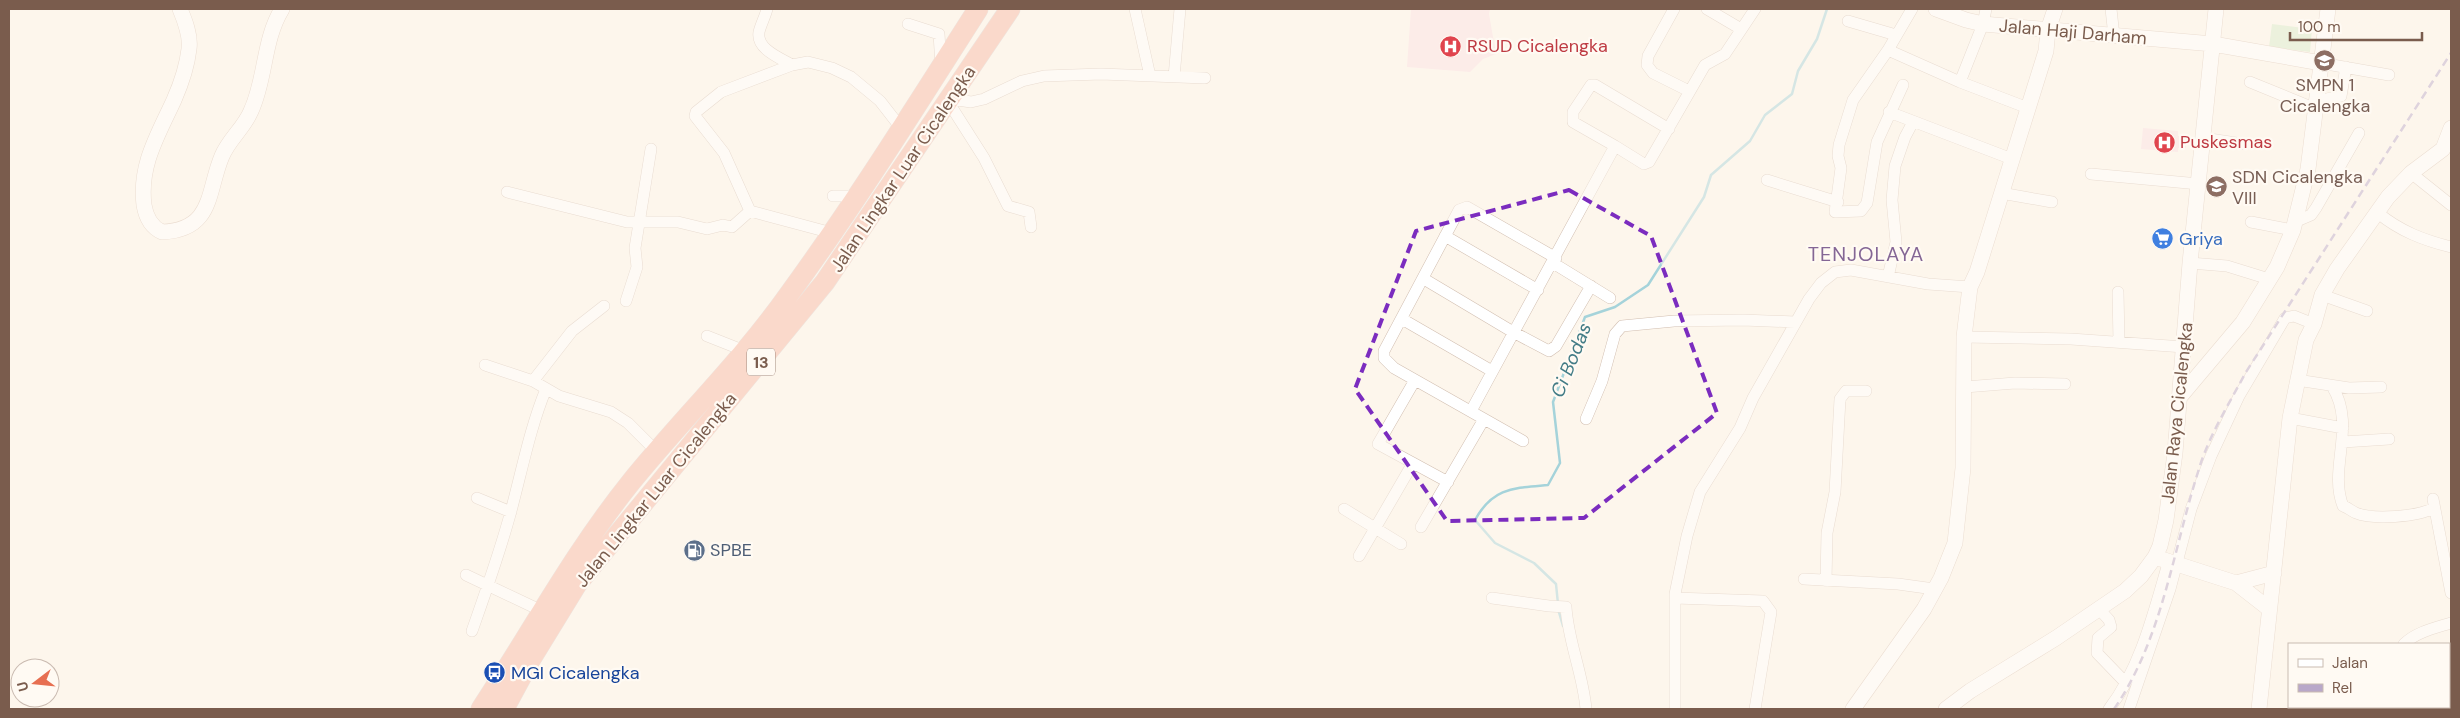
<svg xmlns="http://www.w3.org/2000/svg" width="2460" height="718" viewBox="0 0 2460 718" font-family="'DM Sans',sans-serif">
  <rect width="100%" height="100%" fill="#fdf6ec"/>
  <path fill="#fbdfe3" d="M1411,9H1490L1489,14L1496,54L1483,59L1470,72L1407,67Z
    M2143,128L2178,131V136L2187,137L2186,148H2178V152L2141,149Z"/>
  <path fill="#d8ecc9" d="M2272,24L2312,29L2310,52L2269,47Z"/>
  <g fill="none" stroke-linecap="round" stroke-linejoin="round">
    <path stroke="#a5d3da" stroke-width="2.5" d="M1558,604L1556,584L1534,563L1495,543L1475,520C1493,487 1514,488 1548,485L1560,463L1553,402L1585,317L1615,307L1648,285L1704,197L1711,175L1750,141L1765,115L1792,94L1798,71L1817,39L1827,9
      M1558,609L1563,626"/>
    <defs>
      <path id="street" d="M767,9C765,17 761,24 759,32C756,49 780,58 792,65
        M1135,9L1150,76
        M1674,9L1648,56L1647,65L1653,73L1689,91
        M1707,9L1741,29
        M2111,9L2114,36
        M1848,21L1896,35
        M908,24L939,34L941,65
        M1888,50L1960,82L2028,108
        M2321,63L2389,75
        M1174,77L1180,9
        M1960,82L1983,24L1986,9
        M2250,82L2316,109
        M1903,85L1877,142L1867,203L1861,211L1835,212L1841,168L1838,156L1839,145L1853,100L1888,50L1912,9
        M951,99L971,102L984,99L1022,81L1044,76L1101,74L1205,78
        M2317,101L2341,96L2346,67
        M949,103L984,158L1008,206L1029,212L1031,227
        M1889,112L2012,159
        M2203,138L2243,144
        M1615,146L1573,122V112L1591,85H1595L1669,129
        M2411,173L2451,205
        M2091,174L2199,184
        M1767,180L1838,202
        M507,192L627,222H678L707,229L723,225L732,227L750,211
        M2001,193L2052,202
        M833,196H857
        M750,211L724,153L695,116L696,112L721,92L792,65L808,62L832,68L851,77L880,101L901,128
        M750,211L832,233
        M2378,213C2400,231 2423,240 2451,247
        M2297,221L2311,215L2316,208L2359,133
        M2251,222L2293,230
        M1445,236L1538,290
        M1553,263L1610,298
        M2190,263L2227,266L2269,279
        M1888,277L1896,242L1892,200L1895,166L1905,137L1913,122
        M1424,279L1513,332L1549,351L1556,346L1591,286
        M2118,292L2119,342
        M2322,295L2367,311
        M626,301L637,267L635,248L651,149
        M1402,319L1492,371
        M707,336L745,351
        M1964,337L2071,339L2184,347
        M485,365L533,381L559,396L611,412L628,423L658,453
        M1415,380L1378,444L1448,482
        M2297,380L2349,388L2381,387
        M533,381L572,331L604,306
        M2332,386C2357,426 2328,468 2343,506C2349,508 2351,511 2356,513C2373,520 2417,517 2434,508
        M1965,387L2015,383L2065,384
        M1471,411L1615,146L1644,164L1649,162L1705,65L1725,54L1755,9
        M2290,418L2343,428
        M1586,419L1602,381L1615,334L1622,326L1674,321L1743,320L1795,322
        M1523,441L1394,368L1384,358V351L1459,210L1467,207L1556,258
        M2343,442L2389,439
        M477,498L511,512
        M2433,499L2451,593
        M1344,509L1401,544
        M1421,527L1484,419
        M1359,556L1413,463
        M466,575L542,611
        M1804,579L1898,584L1934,589
        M1826,581L1827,533L1835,492L1840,399L1846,391H1866
        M1492,598L1549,606L1566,607C1568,641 1583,674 1586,709
        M1675,598L1763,601L1771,612L1755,709
        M2099,609L2109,620L2111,627L2098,638L2097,653L2125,682
        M472,631C486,591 500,552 511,511C522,470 530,428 546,389
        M2404,644C2416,632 2435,628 2451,623
        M1675,709V594L1687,536L1700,492L1740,428L1753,398L1809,299L1821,283L1835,272L1851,270L1928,284L1970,287
        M2109,709C2141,667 2154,611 2169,560
        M2129,709L2170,589L2191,509L2211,456L2239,396L2285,318L2294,316L2314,324
        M2339,709L2341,707"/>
      <path id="secondary" d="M180,9C185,21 191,36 189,49C187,67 181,84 174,100C158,135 139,165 144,205C146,217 151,227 162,232C214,230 207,191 222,156C229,139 244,128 251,111C266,79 263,40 282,9
        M1936,9L1966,20L1983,24L2213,44L2321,63
        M2179,398L2243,322L2277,267L2293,230L2308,169L2328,9
        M2155,557L2236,583L2268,608
        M2236,583L2274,573
        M1853,709L1924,609L1941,578L1955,543L1963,468L1964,337L1970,287L1977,272L2046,51L2048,30L2055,9
        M1946,709L1970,691L2056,638L2125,591L2141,576L2155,557L2160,546L2166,520L2175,453L2190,263L2216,9
        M2259,709L2290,418L2306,340L2314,324L2322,295L2337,269L2388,197L2411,173L2443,149L2451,128"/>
      <path id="highway" d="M481,709C531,633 574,553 631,482C682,419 740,363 787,297C855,204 916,106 978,9
        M504,709L531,659L577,584L825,282L1010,9"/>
    </defs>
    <use href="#street" stroke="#d1beb0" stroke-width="12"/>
    <use href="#secondary" stroke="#d6c0b0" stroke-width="16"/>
    <use href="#highway" stroke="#dad1cd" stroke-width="21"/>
    <use href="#street" stroke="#fff" stroke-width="11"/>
    <use href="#secondary" stroke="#fff" stroke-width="15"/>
    <use href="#highway" stroke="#f7b7a3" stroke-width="20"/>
    <path stroke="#b9a8c9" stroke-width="2.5" stroke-dasharray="8 5" stroke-linecap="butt" d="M2114,709C2162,640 2173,551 2198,472C2208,437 2229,404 2246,372L2451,53"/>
  </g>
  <path d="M0 0H2460V718H0ZM1569,190L1651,236L1717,413L1584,518L1447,521L1355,389L1416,231Z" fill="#fdf6ec" fill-opacity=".55" fill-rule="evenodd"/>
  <path fill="none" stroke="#7b2cbf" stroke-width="4" stroke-dasharray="10 6" stroke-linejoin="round" d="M1569,190L1651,236L1717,413L1584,518L1447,521L1355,389L1416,231Z"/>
  <defs>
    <symbol id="hospital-disc" viewBox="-11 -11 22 22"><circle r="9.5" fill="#e0444e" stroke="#fffaf3"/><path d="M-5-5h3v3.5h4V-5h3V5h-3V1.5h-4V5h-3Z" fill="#fff"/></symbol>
    <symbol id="school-disc" viewBox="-11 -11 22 22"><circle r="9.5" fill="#8d6e63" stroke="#fffaf3"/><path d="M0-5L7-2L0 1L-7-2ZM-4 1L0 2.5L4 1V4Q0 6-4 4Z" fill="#fff"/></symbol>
    <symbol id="supermarket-disc" viewBox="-11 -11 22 22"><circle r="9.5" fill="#3f7fe0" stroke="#fffaf3"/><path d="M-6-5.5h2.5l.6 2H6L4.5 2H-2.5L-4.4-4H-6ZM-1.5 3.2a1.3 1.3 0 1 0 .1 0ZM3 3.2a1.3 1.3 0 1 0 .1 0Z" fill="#fff"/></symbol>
    <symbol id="fuel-disc" viewBox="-11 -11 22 22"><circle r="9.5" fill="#5c6f8a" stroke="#fffaf3"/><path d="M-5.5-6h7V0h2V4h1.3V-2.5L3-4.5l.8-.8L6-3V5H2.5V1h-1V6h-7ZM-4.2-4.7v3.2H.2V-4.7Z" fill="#fff"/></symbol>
    <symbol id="bus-disc" viewBox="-11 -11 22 22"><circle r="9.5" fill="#1a4fb4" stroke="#fffaf3"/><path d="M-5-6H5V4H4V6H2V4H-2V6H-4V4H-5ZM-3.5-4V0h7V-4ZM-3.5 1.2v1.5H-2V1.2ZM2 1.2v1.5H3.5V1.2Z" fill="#fff"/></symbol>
  </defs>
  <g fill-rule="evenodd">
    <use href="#hospital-disc" x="1438" y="34" width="25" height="25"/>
    <use href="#school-disc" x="2312" y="48" width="25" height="25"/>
    <use href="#hospital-disc" x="2152" y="130" width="25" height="25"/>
    <use href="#school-disc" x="2204" y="174" width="25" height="25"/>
    <use href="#supermarket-disc" x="2150" y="226" width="25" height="25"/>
    <use href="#fuel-disc" x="682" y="538" width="25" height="25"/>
    <use href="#bus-disc" x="482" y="660" width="25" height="25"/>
  </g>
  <g text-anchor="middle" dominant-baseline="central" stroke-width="4.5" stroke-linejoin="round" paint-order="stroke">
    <rect fill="#fffaf3" stroke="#a28b7f" stroke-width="1" x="747" y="348.5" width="28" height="27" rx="4"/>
    <g font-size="16" font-weight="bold" fill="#7a5c4d">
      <text x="761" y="362">13</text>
    </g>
    <g font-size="18" fill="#7a5c4d" stroke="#fffaf3">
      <text transform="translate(2073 32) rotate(5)">Jalan Haji Darham</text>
      <text transform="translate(903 169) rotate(-56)">Jalan Lingkar Luar Cicalengka</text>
      <text transform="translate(2177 413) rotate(-84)">Jalan Raya Cicalengka</text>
      <text transform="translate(656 490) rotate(-51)">Jalan Lingkar Luar Cicalengka</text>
    </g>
    <g font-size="18" fill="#be3a42" stroke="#fffaf3" text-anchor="start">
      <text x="1467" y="46">RSUD Cicalengka</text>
      <text x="2180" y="142">Puskesmas</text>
    </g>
    <g font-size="18" fill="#785e54" stroke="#fffaf3">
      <text x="2325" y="85">SMPN 1<tspan x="2325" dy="21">Cicalengka</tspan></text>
      <text x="2232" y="177" text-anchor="start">SDN Cicalengka<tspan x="2232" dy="21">VIII</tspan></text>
    </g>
    <g font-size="18" fill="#366cbe" stroke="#fffaf3" text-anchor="start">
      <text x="2179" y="239">Griya</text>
    </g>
    <g font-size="18" fill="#4e5e75" stroke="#fffaf3" text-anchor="start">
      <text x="710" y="550">SPBE</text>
    </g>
    <g font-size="18" fill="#164399" stroke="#fffaf3" text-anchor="start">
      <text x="511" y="673">MGI Cicalengka</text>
    </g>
    <g font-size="19" font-style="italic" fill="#437c86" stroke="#fffaf3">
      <text transform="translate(1571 360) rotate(-68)">Ci Bodas</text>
    </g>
    <g font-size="20" letter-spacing="1" fill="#846695" stroke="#fffaf3">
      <text x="1866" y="254">TENJOLAYA</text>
    </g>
  </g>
  <rect width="2460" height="718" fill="none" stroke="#7a5c4d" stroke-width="20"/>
  <rect x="2288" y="643" width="162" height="65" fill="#fffaf3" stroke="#cabbb1"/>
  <rect x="2298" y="659" width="25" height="8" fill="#ffffff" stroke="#cabbb1"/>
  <text x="2332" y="668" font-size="15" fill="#7a5c4d">Jalan</text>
  <rect x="2298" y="684" width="25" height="8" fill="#b9a8c9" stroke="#cabbb1"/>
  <text x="2332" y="693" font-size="15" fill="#7a5c4d">Rel</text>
  <g transform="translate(35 683) rotate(254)"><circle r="24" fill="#fffaf3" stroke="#cabbb1"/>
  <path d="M0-4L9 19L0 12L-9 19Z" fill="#e76f51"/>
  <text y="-8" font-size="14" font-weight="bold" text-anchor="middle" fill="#7a5c4d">U</text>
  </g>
  <path d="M2290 32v8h132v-8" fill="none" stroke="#7a5c4d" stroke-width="2.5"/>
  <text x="2298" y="32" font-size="15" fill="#7a5c4d" stroke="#fffaf3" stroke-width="4" paint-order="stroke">100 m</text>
</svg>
